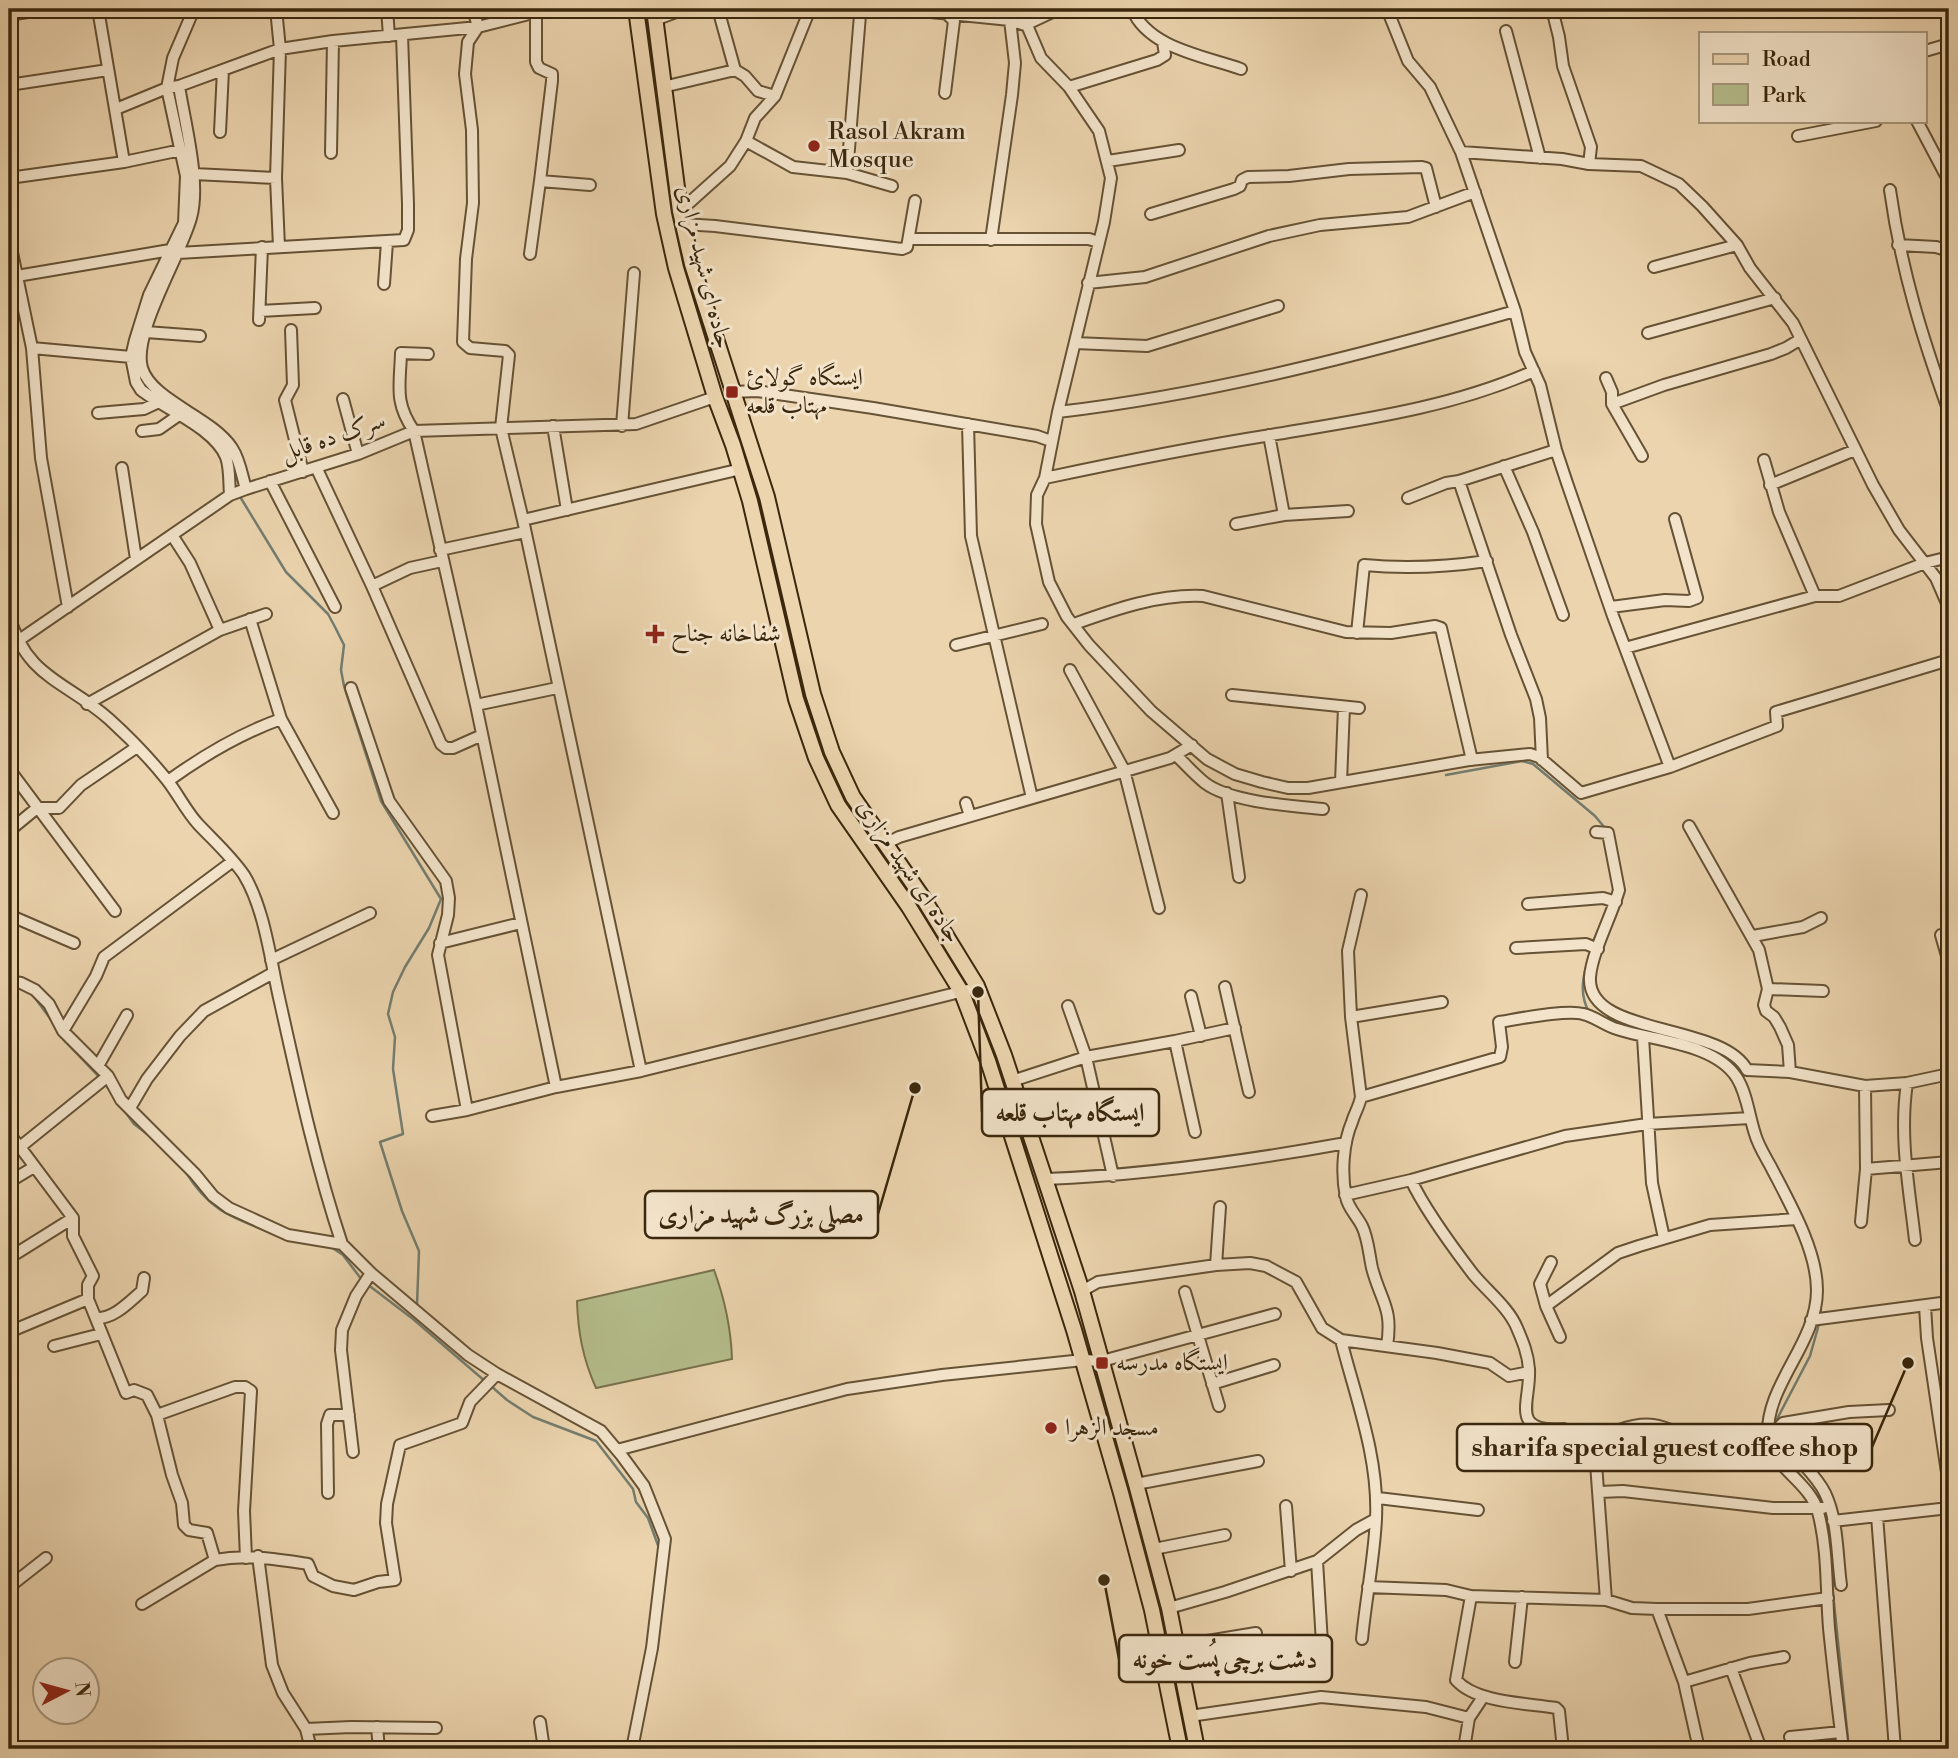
<svg xmlns="http://www.w3.org/2000/svg" width="1958" height="1758" viewBox="0 0 1958 1758" font-family="'Libre Bodoni',Amiri,serif">
  <rect width="100%" height="100%" fill="#ebd4ae"/>
  <filter id="stains"><feTurbulence type="fractalNoise" baseFrequency=".00286" numOctaves="4"/><feColorMatrix values="0 0 0 0 .2 0 0 0 0 .09 0 0 0 0 .02 0 0 0 .5 -.17"/></filter>
  <radialGradient id="worn" r=".72"><stop offset=".6" stop-color="#630" stop-opacity="0"/><stop offset="1" stop-color="#630" stop-opacity=".3"/></radialGradient>
  <path fill="#b5bd8c" stroke="#78724c" stroke-width="2" d="M714,1270C725,1300 731,1328 732,1359L596,1388C583,1359 578,1333 577,1301Z"/>
  <g fill="none" stroke-linecap="round" stroke-linejoin="round">
    <path stroke="#737d70" stroke-width="2.5" d="M140,378L148,389
      M239,495L286,572L328,614L335,627L344,645L341,670L344,686L381,801L441,899L429,928L405,967L393,992L388,1014L395,1037L393,1069L403,1134L380,1142L402,1211L419,1251L417,1305
      M1446,775L1522,761L1533,764L1595,816L1605,828
      M1593,942L1603,919
      M35,998L52,1021
      M1589,1012C1577,991 1585,970 1591,948
      M61,1035L64,1040L101,1079
      M105,1084L134,1124L151,1137
      M185,1171C208,1208 227,1216 267,1231
      M331,1247L343,1255L362,1280
      M367,1284L413,1319L486,1382
      M1820,1314L1821,1296
      M1819,1324L1810,1356L1776,1421L1774,1443L1818,1497L1819,1502
      M491,1386L507,1400L533,1417L596,1441L633,1489L636,1502L648,1518L659,1548
      M1831,1574L1849,1749"/>
    <defs>
      <path id="minor" d="M98,9L124,162
        M194,9L173,58L167,88L186,176L184,223L149,295L135,340L131,357L136,382L141,390C165,409 214,428 226,457C230,468 229,483 230,495
        M276,9L280,49L276,178L279,247
        M387,9L389,36
        M473,9L478,27L468,42L465,74L472,130L473,203L466,259L463,342L470,348L505,351L509,355L501,428L523,520L641,1071
        M718,9L735,70
        M901,9L1010,20L1025,25L1059,9
        M1020,9L1041,58L1069,87L1099,131L1111,178L1104,222L1058,412L1045,478L1037,495L1036,524L1049,582L1067,617L1089,645L1151,711L1207,759L1235,774L1262,782L1288,788H1308L1469,760L1530,754L1539,757L1581,793L1670,767L1777,726L1776,712L1949,660
        M1132,9C1148,48 1204,56 1241,69
        M1387,9L1408,61L1430,87L1461,152L1562,159L1589,164L1641,166L1679,184L1702,206L1737,245L1750,268L1793,323L1873,485L1899,530L1936,578L1949,608
        M1552,9L1559,37L1563,66L1591,147L1589,164
        M536,13V62L539,68L552,74V81L540,181L590,185
        M9,15L46,9
        M655,20L684,9
        M1506,31L1540,158
        M1925,51L1949,44
        M9,85L108,70
        M179,86C185,124 201,182 191,218C181,255 132,333 142,368C152,401 212,417 232,448C240,460 242,476 246,489
        M663,87L735,70L745,76L758,91L775,96
        M1069,87L1157,60L1165,55L1163,42
        M945,93L954,21L948,15V12
        M116,109L167,88L179,86L280,49L333,41L478,27L549,9
        M1917,121L1945,174L1949,173
        M220,132L223,70
        M1798,136L1876,121
        M746,141L793,167L847,173L892,186
        M1461,152L1515,311L1525,352L1540,385L1556,450L1567,483L1613,616L1670,767
        M331,153L333,41
        M1108,161L1179,150
        M847,173L860,15L865,9
        M194,174L276,178
        M9,178L124,162L181,150
        M1890,190C1901,269 1922,337 1949,412
        M680,211L730,166L746,141L755,118L775,96L810,9
        M1151,214L1234,189L1240,186L1242,180L1248,177L1289,176L1349,169L1422,167L1426,168L1436,207
        M683,224L715,226L902,249L907,247L915,201
        M9,238L32,348L41,458L68,607
        M910,239H1089L1098,242
        M991,240L1012,95L1015,63L1010,20
        M1898,245L1936,247L1949,251
        M178,253L404,240L408,230V204L402,35
        M530,254L540,181
        M1654,267L1737,245
        M17,276L170,250
        M1088,283L1145,277L1269,236L1320,225L1408,217L1475,192
        M384,284L387,242
        M260,311L315,308
        M259,320L262,247
        M291,330L293,385L285,400L303,472
        M146,332L200,336
        M1648,333L1775,298
        M1075,343L1147,346L1278,306
        M32,348L131,357
        M428,354L401,353C400,386 394,402 414,431L476,705L556,1087
        M1606,378L1612,392V404L1642,456
        M732,392L757,391L873,408L1037,436L1051,441
        M343,399L358,454
        M1612,404L1664,385L1771,354L1786,348L1801,339
        M1058,412C1213,394 1365,354 1515,311
        M98,413L144,409L159,402
        M968,424L971,536L1032,798
        M553,426L567,510
        M622,426L634,273
        M142,431L159,429L179,415
        M1269,435L1284,515
        M1764,460L1779,512L1815,596
        M1504,466L1533,532L1563,615
        M316,467L372,586L441,744L446,748H453L480,736
        M122,468L136,559
        M1045,478C1120,462 1195,447 1271,435C1360,420 1451,408 1534,371
        M270,481L335,607
        M1459,481L1511,635L1536,699L1540,718L1542,760
        M1770,485L1855,450
        M1408,498L1446,483L1459,481L1556,450
        M523,520L741,469
        M1236,524L1284,515L1348,511
        M172,535L190,563L220,630
        M440,550L525,532
        M372,586L410,568L442,561
        M1611,607L1665,600L1689,601L1697,598L1675,519
        M9,615C26,678 66,681 109,719C129,737 150,759 167,780C178,794 186,811 198,824C213,840 231,856 244,875C265,909 271,964 280,1002C298,1083 316,1166 342,1244
        M250,619L281,719L333,813
        M1074,624C1116,609 1158,594 1203,596L1346,632L1391,633L1435,626L1441,628L1472,760
        M1357,633L1364,565C1405,569 1446,567 1487,561
        M956,645L1042,624
        M9,647L230,495L246,489L358,454L414,431L636,424L715,397
        M1625,648L1815,596H1839L1925,563L1949,557
        M1070,670L1124,770L1159,908
        M351,688L389,801L446,881L449,898L448,915L438,955L467,1110
        M1232,695L1359,708
        M87,704L220,630L266,614
        M476,705L557,688
        M1177,756C1186,765 1195,775 1205,783C1230,802 1291,806 1323,809
        M9,769L115,911
        M168,781C204,755 239,734 281,719
        M1341,782L1344,707
        M1227,793L1239,877
        M966,803L970,816
        M1689,826L1759,950L1768,989L1764,1005L1766,1011L1774,1017L1780,1027L1788,1045L1790,1072
        M9,831L37,808H59L81,785L137,747
        M1596,832L1608,833L1619,890C1612,915 1592,952 1590,977C1586,1037 1722,1022 1747,1070L1790,1072L1865,1086L1907,1083L1949,1074
        M887,843L899,837L1170,758L1192,745
        M1361,895L1348,951L1351,1017L1361,1097C1359,1107 1355,1112 1352,1122C1343,1143 1341,1174 1346,1197C1348,1208 1357,1216 1362,1226C1368,1238 1369,1254 1372,1268C1381,1302 1393,1307 1387,1346
        M1528,904L1603,898L1616,902
        M9,915L74,943
        M1949,934L1941,935L1949,963V982
        M1753,936L1803,927L1821,918
        M440,943L521,923
        M1516,948L1586,944L1598,949
        M271,960L370,913
        M9,981L21,983L35,990L49,1004L63,1031L108,1076L121,1100L195,1174L213,1196L229,1208L288,1235L342,1244L371,1273L468,1355L497,1374L601,1431L622,1456L644,1486L665,1539L652,1648L632,1749
        M1225,987L1249,1092
        M1768,989L1823,991
        M1191,996L1201,1036
        M1068,1006L1086,1057L1113,1176
        M1351,1017L1442,1002
        M63,1031L96,976L104,957L233,861
        M1643,1037L1652,1183L1664,1238
        M1175,1041L1195,1132
        M98,1066L127,1015
        M108,1076L20,1147L73,1218V1236L93,1276L88,1285V1299L126,1393L134,1390L147,1395L157,1415L172,1475L182,1503L184,1525L189,1530L207,1533L215,1560
        M1012,1081L1086,1057L1175,1041L1235,1028
        M1907,1083C1899,1136 1909,1187 1915,1240
        M1361,1097L1500,1057L1502,1047L1499,1022C1518,1019 1567,1009 1583,1014C1594,1016 1606,1026 1617,1029C1653,1041 1715,1043 1737,1078C1747,1094 1749,1116 1755,1134C1758,1145 1765,1156 1771,1167C1789,1202 1817,1250 1817,1290C1817,1345 1764,1385 1768,1439C1771,1466 1810,1482 1818,1512C1828,1549 1826,1590 1829,1628C1833,1668 1838,1709 1843,1749
        M130,1108L147,1079L180,1036L204,1011L273,973
        M432,1116L467,1110L556,1087L641,1071L968,990
        M9,1134L20,1147
        M1866,1169L1949,1162
        M1046,1179C1147,1175 1246,1161 1346,1143
        M9,1182L34,1167
        M1345,1195L1411,1180
        M1861,1222L1866,1169L1865,1086
        M9,1258L73,1218
        M1551,1262L1540,1284L1546,1306L1560,1337
        M1216,1265L1220,1207
        M1082,1291L1098,1282L1216,1265L1250,1263L1266,1266L1296,1282L1322,1328L1341,1340L1437,1353L1490,1363L1509,1376L1529,1372
        M1185,1292L1219,1406
        M1546,1306L1618,1253L1639,1246L1710,1225L1797,1219
        M1925,1306L1927,1338L1949,1486
        M96,1318C114,1319 129,1302 142,1291L144,1278
        M1811,1320L1949,1302
        M9,1332L88,1299
        M54,1346L101,1334
        M1212,1384L1274,1365
        M157,1415L235,1387H245L251,1391L244,1511L246,1558
        M1564,1429C1508,1433 1531,1402 1529,1369C1528,1354 1523,1342 1517,1328C1509,1308 1487,1291 1473,1274C1454,1249 1424,1208 1411,1180L1565,1136L1647,1124L1750,1118
        M617,1450L847,1389L942,1375L1083,1360L1102,1361L1275,1314
        M353,1452L341,1350L342,1330L356,1296L371,1273
        M1136,1484L1258,1461
        M1600,1492L1623,1491L1773,1508H1823
        M328,1493L327,1424L330,1415H349
        M1378,1498L1478,1510
        M1286,1506L1291,1571
        M1877,1516L1895,1749
        M1833,1521L1949,1508
        M1154,1549L1225,1535
        M258,1556L272,1665L283,1693L306,1729L311,1749
        M1317,1561L1322,1643
        M1841,1585C1837,1555 1838,1520 1825,1493C1813,1468 1785,1453 1780,1426L1783,1423L1849,1412L1889,1410
        M9,1587L46,1558
        M1368,1587L1446,1590L1471,1596L1606,1600L1632,1608L1657,1609H1748L1828,1598
        M1471,1596L1456,1680C1476,1703 1527,1703 1556,1708L1559,1711L1563,1749
        M1606,1600L1595,1450C1598,1439 1608,1434 1619,1430C1661,1415 1670,1434 1708,1444C1728,1450 1752,1455 1773,1456
        M142,1604L215,1560C247,1554 276,1559 308,1564L313,1576L333,1586L354,1590L378,1582L395,1580L386,1523L387,1504L400,1445L462,1423L470,1402L497,1374
        M1169,1608L1225,1592L1317,1561L1356,1530L1376,1519C1379,1458 1356,1399 1341,1340
        M1657,1609L1684,1682L1699,1749
        M1362,1639C1366,1598 1374,1559 1376,1519
        M1177,1646L1256,1633
        M1515,1662L1522,1597
        M1731,1668L1761,1749
        M1684,1682L1750,1663L1784,1657
        M1190,1716L1321,1697L1426,1707L1469,1718
        M540,1722L544,1749
        M377,1727L379,1749
        M306,1729L351,1727L436,1728
        M1790,1737L1841,1732
        M1464,1749L1469,1718L1483,1697"/>
      <path id="major" d="M636,9L664,214L676,268L715,397L733,445L750,501L796,699L816,758L838,805L909,907L962,993L988,1061L1074,1330L1121,1493L1152,1610L1180,1749
        M654,9L680,211L692,264L767,497L813,694L832,752L853,797L923,898L977,986L1004,1055L1082,1291L1136,1484L1169,1608L1197,1749"/>
    </defs>
    <use href="#minor" stroke="#665235" stroke-width="14"/>
    <use href="#major" stroke="#3a270d" stroke-width="18"/>
    <use href="#minor" stroke="#f2e3ca" stroke-width="10"/>
    <use href="#major" stroke="#ebd4ae" stroke-width="14"/>
  </g>
  <g fill="#8f2418" stroke="#f2e3ca" stroke-width="2.5">
    <circle cx="814" cy="146" r="7"/>
    <rect x="725" y="385" width="14" height="14" rx="3.5"/>
    <path d="M651.5 623.5h7v7h7v7h-7v7h-7v-7h-7v-7h7z"/>
    <rect x="1095" y="1356" width="14" height="14" rx="3.5"/>
    <circle cx="1051" cy="1428" r="7"/>
  </g>
  <g text-anchor="middle" dominant-baseline="central" stroke-width="6" stroke-linejoin="round" paint-order="stroke">
    <g font-size="24" fill="#3a270d" stroke="#f2e3ca" text-anchor="start">
      <text x="828" y="132">Rasol Akram<tspan x="828" dy="28">Mosque</tspan></text>
      <text x="746" y="378">ایستگاه گولائ<tspan x="746" dy="28">مهتاب قلعه</tspan></text>
      <text x="671" y="634">شفاخانه جناح</text>
      <text x="1116" y="1363">ایستگاه مدرسه</text>
      <text x="1065" y="1428">مسجد الزهرا</text>
    </g>
    <g font-size="24" fill="#3a270d" stroke="#f2e3ca">
      <text transform="translate(704 267) rotate(76)">جاده ای شهید مزاری</text>
      <text transform="translate(333 437) rotate(-19)">سرک ده قابل</text>
      <text transform="translate(909 871) rotate(56)">جاده ای شهید مزاری</text>
    </g>
  </g>
  <path fill="none" stroke="#3a270d" stroke-width="2.5" d="M978 992L982 1112M915 1088L878 1214M1908 1363L1872 1447M1104 1580L1119 1659"/>
  <g fill="#3a270d" stroke="#f2e3ca" stroke-width="2.5">
    <circle cx="978" cy="992" r="7"/>
    <circle cx="915" cy="1088" r="7"/>
    <circle cx="1908" cy="1363" r="7"/>
    <circle cx="1104" cy="1580" r="7"/>
  </g>
  <g fill="#f2e3ca" stroke="#3a270d" stroke-width="2.5">
    <rect x="982" y="1089" width="177" height="47" rx="7"/>
    <rect x="645" y="1191" width="233" height="47" rx="7"/>
    <rect x="1457" y="1424" width="415" height="47" rx="7"/>
    <rect x="1119" y="1635" width="213" height="47" rx="7"/>
  </g>
  <g font-size="26" text-anchor="middle" font-weight="bold" fill="#3a270d">
    <text x="1070" y="1121">ایستگاه مهتاب قلعه</text>
    <text x="761" y="1223">مصلی بزرگ شهید مزاری</text>
    <text x="1665" y="1456">sharifa special guest coffee shop</text>
    <text x="1225" y="1668">دشت برچی پُست خونه</text>
  </g>
  <rect width="1958" height="1758" fill="none" stroke="#ebd4ae" stroke-width="35"/>
  <rect x="10" y="10" width="1937" height="1737" fill="none" stroke="#3a270d" stroke-width="3.5"/>
  <rect x="18" y="18" width="1923" height="1723" fill="none" stroke="#3a270d" stroke-width="2"/>
  <rect x="1699" y="32" width="228" height="91" fill="#f2e3ca" stroke="#a8987e" stroke-width="2"/>
  <rect x="1713" y="54" width="35" height="10" fill="#ebd4ae" stroke="#a8987e" stroke-width="2"/>
  <text x="1762" y="66" font-size="21" fill="#3a270d">Road</text>
  <rect x="1713" y="84" width="35" height="21" fill="#b5bd8c" stroke="#a8987e" stroke-width="2"/>
  <text x="1762" y="102" font-size="21" fill="#3a270d">Park</text>
  <g transform="translate(66 1691) rotate(84)"><circle r="33" fill="#f2e3ca" stroke="#a8987e" stroke-width="2"/>
  <path d="M0-5L12 26L0 18L-12 26Z" fill="#8f2418"/>
  <text y="-10" font-size="19" font-weight="bold" text-anchor="middle" fill="#3a270d">N</text>
  </g>
  <rect width="100%" height="100%" filter="url(#stains)"/>
  <rect width="100%" height="100%" fill="url(#worn)"/>
</svg>
